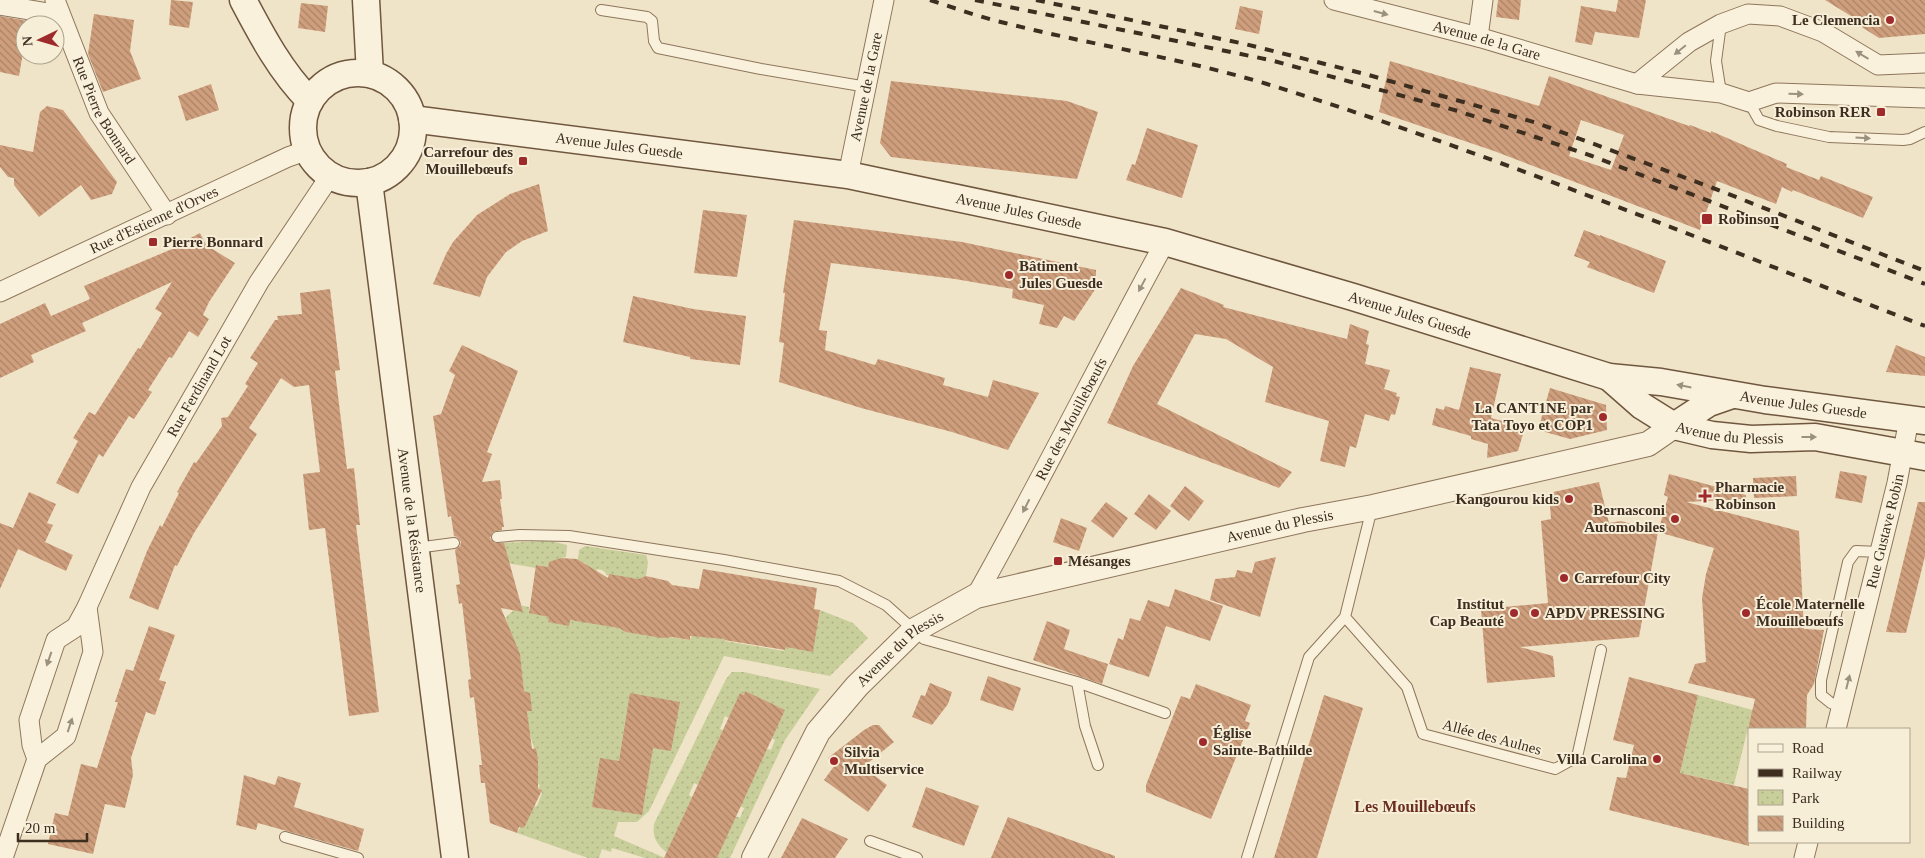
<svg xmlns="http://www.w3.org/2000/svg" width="1925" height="858" viewBox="0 0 1925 858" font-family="'Times New Roman',serif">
  <defs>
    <pattern id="park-dots" width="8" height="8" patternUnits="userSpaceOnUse" patternTransform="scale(1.25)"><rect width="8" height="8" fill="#c9cf9b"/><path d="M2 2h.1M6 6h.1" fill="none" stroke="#aeb285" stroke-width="1.8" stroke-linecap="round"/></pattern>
    <pattern id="building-back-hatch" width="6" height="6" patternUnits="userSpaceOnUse" patternTransform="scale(1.25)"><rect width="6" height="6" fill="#cf9f7d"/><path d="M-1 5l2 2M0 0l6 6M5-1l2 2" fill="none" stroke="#a98266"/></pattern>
  </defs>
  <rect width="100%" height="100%" fill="#f0e4c8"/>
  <path fill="url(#park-dots)" d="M543,541L555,542L567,545L566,557L558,559L557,564L549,563L548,567L536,565V568L506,563L502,543Z
    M585,546L646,555L648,562L646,576L638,579L606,575V573L602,570L597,569L596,574L585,569L586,564L578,560L579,550Z
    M519,605L529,607V612L545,614V616L549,617V622L566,625L570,620L574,621L575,619L617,627L623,630L689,640L692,636L725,637V641L784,651L786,647L813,651L820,610L853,623L868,638L830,676L724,656L649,811L637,822H618L614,836L665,858H645L612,848L611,852L602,849L599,858H588L517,833L532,807L537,806L542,793L538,789L540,785L536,783L538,760L529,732L527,711L531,708L529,693L524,691L520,658L509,638L506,617Z
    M732,672H744L820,689L785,740L730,858H717L735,816L740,818L744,808L740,806L767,749L771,750L775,740L771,738L785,710L746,692L744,695L741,693L729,718L725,716L720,729L723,730L698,785L694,783L689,795L692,797L667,853C657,844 652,838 654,824L726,679Z
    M1698,695L1782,718L1780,729L1749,724L1734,785L1680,773Z"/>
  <path fill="url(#building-back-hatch)" fill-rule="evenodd" d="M171,0L193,2L189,28L169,25Z
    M1498,0H1521L1519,20L1496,17Z
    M1618,0H1646L1639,38L1595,32L1592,45L1575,42L1581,6L1616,12Z
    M1825,0H1925V34L1879,38L1857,24L1859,21Z
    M301,3L328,6L325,32L298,28Z
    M1240,6L1263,11L1259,34L1235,29Z
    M94,14L134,20L130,51L141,79L103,92L88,54Z
    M0,16L28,21V25H25V41L19,76L0,72Z
    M1390,61L1539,106L1549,76L1689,126L1690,125L1711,133V131L1787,164L1786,167L1819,180L1821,176L1873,197L1863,218L1793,190L1792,192L1782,187L1776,204L1717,181L1700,230L1494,151L1379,112ZM1581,120L1624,135L1611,170L1569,156Z
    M891,81L1067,101L1098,112L1077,179L891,157L880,143Z
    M211,84L219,110L186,121L178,96Z
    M47,106L63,110L117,182L112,194L91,200L81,185L39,217L14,185V178L8,177L0,167V145L33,152L40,112Z
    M1147,128L1198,145L1182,198L1126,180L1132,164L1135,165Z
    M539,184L548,231L522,241L506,252L487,277L480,297L433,284L446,254L453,242L477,215L510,194Z
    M703,210L747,215L737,277L694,273Z
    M794,220L962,242L1096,270V288L1074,321L1064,316L1057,328L1039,324L1044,305L1012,298L1013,289L955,279L831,263L819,330L827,331L825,350L875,365L878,359L945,378L943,385L988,397L993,380L1039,393L1008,450L952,432L861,408L779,382L784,343L779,342L785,293H783Z
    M1584,230L1600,236V235L1666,261L1654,293L1587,267L1590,262L1574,256Z
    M200,233L206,245L235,263L209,302L203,315L209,319L198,337L189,331L172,358L169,357L148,390L152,392L134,419L129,416L103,457L99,454L78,494L56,483L78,441L73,438L89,412L95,415L138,348L140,349L162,313L155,309L172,282L82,323L86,331L31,355L34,362L0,378V324L45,303L51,316L90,299L84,286L184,244L183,242Z
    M1181,288L1224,305L1223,307L1347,339L1350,324L1369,331L1366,344L1369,345L1365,364L1390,370L1384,389L1397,393L1396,396L1400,397L1395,415L1391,414L1389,421L1365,414L1356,448L1350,446L1345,467L1320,461L1329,421L1265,402L1273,367L1226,339L1195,334L1157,404L1292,472L1279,488L1107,423L1133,366Z
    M330,289L340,370L335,371L347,469L354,468L360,525H356L379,712L349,716L325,528L309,530L303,474L320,472L309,385L294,387L281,378L249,428L257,434L194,533L177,566L175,565L158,610L129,598L147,551L160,525L162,527L179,493L177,492L194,462L196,463L222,426L221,418L228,417L248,386L245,384L258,363L250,358L275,320H278L277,316L302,314L300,293Z
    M633,296L693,309L746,316L740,365L690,359V357L623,342Z
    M462,345L518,371L487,452L492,454L482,482L500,480L502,499H500L504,527H502V530L493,532L490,538L495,543H504L523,612L501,608L520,654L524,691L530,693L532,711H527L532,749L536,748L538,760V789L542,790L525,826L523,828L519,827L517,833L490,823L485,783H481L479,765H482L474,697L470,698L468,680L471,679L462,603L459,604L456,585L460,584L455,550L460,546L461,542L457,537L454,536L451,516L448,517L433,416L441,414L455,375L449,371Z
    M1896,345L1925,357V376L1886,372Z
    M1470,367L1501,374L1491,418L1525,427L1518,451L1487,458L1488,444L1471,439V436L1432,425L1436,408L1444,410L1445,406L1459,410Z
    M1550,388L1606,405L1607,430L1570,439L1538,430Z
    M1840,471L1867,476L1862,503L1835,498Z
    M1669,474L1746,495V499L1686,502L1799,531L1804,629L1824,630L1814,684L1807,695L1806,729H1748L1755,699L1688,683L1695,664L1706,662L1702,598L1706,574L1714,548L1658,532L1668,497L1664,495Z
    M1796,476L1797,496L1754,498L1753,478Z
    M1599,482L1609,523L1621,521L1658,532L1639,637L1520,647L1553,656L1555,677L1487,683L1481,609L1548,603L1541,521L1551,519L1549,493Z
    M1185,486L1204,501L1189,521L1170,506Z
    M29,492L56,504L47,523L53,525L45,542L73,555L66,571L18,549L0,589V523L13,528Z
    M1149,494L1171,511L1156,530L1134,514Z
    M1106,502L1128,518L1113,538L1091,521Z
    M1918,502H1925V556L1906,633L1886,632Z
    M1061,518L1087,528L1079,551L1053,542Z
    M1276,557L1260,617L1210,600L1215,579L1235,577L1237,570L1252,573L1255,562Z
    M561,558L577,559L608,578L609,574L638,579L646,576L668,581L672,585L699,589L703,569L817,588L814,609L820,610L813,652L786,647L785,650L724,640L725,639L690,636V640L672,637L662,638L626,632L619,628L570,620L569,626L548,622L549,617L529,613L536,565L548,567L549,562Z
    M1175,589L1223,606L1210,641L1166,626L1149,677L1109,664L1118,638L1123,640L1130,618L1140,621L1148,600L1169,607Z
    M1047,621L1070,630L1064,649L1108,664L1102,684L1033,660Z
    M149,626L175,635L159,680L166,682L155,715L146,712L131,758L133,775L125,808L105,804L93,854L48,844L55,813L68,816L81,764L97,768L118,702H115L126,669L133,671Z
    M988,676L1021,688L1013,711L980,700Z
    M1629,677L1698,695L1680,773L1749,789V846L1609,810L1617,777L1626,778L1634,745L1613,740Z
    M930,683L952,692L948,704L932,725L912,717L921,695L925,696Z
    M1196,684L1251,705L1245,721L1250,723L1211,819L1146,792V785L1181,696L1190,699Z
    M745,691L785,710L717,858H664L740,693L744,695Z
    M630,693L680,702L671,751L653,748L642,815L592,807L600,758L619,761Z
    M1324,695L1363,708L1317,858H1274Z
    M873,725H879L894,742L863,767L887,785L868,812L824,780L835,765L828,758L864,730Z
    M244,775L275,785L278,776L301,783L294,807L364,829L358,851L258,823L256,830L236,825Z
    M926,787L979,806L964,846L912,827Z
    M1008,817L1115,856V858H991Z
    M802,818L848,839L835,858H781Z"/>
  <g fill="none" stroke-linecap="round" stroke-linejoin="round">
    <defs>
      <path id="service" d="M601,10L647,17L652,21L654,41L658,48L761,69L867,87
        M1721,93L1716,61L1721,24
        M1749,102L1759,120L1777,126L1829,137L1903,140L1910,139L1925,132
        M1372,508L1345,617L1407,687L1423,734L1555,769L1577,757L1601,650
        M497,537L520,535L569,536L724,560L839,581L886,605L924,639L1077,682L1165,713
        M416,548L454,543
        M1077,682L1085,726L1098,765
        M1841,707L1831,703L1821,695V680L1848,562L1856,551L1880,552
        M285,837L358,858
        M870,841L917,858
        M1247,858L1309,657L1345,617"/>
      <g id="minor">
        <path id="s1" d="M55,0L99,113L167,215"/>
        <path id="s2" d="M1334,0L1478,37L1637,84L1721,93L1749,102L1776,93L1925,98"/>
        <path d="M0,5L60,15"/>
        <path d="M1478,37L1483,0"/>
        <path d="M1637,84L1689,42L1721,24L1748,14L1780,16L1823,32L1878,65L1925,63"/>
        <path id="s3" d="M848,175L884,0"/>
        <path id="s4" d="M0,292L288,157L308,150"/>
        <path id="s5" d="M976,596C1042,479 1101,359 1165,242"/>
        <path id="s6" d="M1836,729L1897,483L1909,419"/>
        <path id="s7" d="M37,759L32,745L29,720L56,640L76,627L87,607L141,487L259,282L330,176"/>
        <path d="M3,858L37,759L66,736L93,652L87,607"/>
        <path d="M1804,858L1808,842"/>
      </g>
      <g id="tertiary">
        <path id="s8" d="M754,858L818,732L857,686L913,631L976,596L1303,520L1373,507L1648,444L1674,426"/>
      </g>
      <g id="secondary">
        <path d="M243,0C262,36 281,72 310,101"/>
        <path d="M366,0L370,74"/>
        <circle cx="358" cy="128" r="55"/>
        <path id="s9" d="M412,119L848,175L1165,242L1353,297L1609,377L1661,382L1765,400L1925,421"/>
        <path id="s10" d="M369,182L455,858"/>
        <path id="s11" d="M1609,377L1642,406L1674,426L1712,435L1751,439L1815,437L1925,457"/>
        <path d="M1674,426L1709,403L1732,395"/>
      </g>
    </defs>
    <use href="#service" stroke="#8d765c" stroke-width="12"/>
    <use href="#minor" stroke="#8d765c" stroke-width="21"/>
    <use href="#tertiary" stroke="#8d765c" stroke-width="26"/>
    <use href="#secondary" stroke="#6f573f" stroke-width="29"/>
    <use href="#service" stroke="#faf1dc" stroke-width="10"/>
    <use href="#minor" stroke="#faf1dc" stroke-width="19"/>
    <use href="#tertiary" stroke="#faf1dc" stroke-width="24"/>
    <use href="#secondary" stroke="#faf1dc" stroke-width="26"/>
    <path stroke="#3d2e20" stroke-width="4" stroke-dasharray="9 9" stroke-linecap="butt" d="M930,0C955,8 979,17 1005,23C1092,45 1181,58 1267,84C1491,153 1707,242 1925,326
      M975,0L1270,60L1458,111L1592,156L1925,284
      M1036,0L1245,44L1365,74L1537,123L1713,188L1925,271"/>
  </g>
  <defs><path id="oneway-solid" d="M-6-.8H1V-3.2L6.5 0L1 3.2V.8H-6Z" transform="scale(1.25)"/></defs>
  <g fill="#9c907e">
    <use href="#oneway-solid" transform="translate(1381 13) rotate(15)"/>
    <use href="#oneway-solid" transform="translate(1680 50) rotate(141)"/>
    <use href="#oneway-solid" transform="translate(1862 55) rotate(-149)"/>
    <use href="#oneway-solid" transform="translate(1796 94) rotate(2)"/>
    <use href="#oneway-solid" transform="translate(1863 138) rotate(3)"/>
    <use href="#oneway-solid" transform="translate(1142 285) rotate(118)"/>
    <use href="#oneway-solid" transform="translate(1684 386) rotate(-169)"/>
    <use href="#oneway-solid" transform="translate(1809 437)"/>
    <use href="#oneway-solid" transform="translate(1026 506) rotate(117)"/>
    <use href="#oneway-solid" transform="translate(49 659) rotate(109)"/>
    <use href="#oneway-solid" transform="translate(1848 682) rotate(-76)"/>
    <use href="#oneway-solid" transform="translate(70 725) rotate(-72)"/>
  </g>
  <g fill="#9e2a2b" stroke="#f7eed8" stroke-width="2">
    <circle cx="1890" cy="20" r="5"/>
    <rect x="1876" y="107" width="10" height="10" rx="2.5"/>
    <rect x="518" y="156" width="10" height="10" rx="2.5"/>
    <rect x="1701" y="213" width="12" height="12" rx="2.5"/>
    <rect x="148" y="237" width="10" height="10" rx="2.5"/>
    <circle cx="1009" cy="275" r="5"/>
    <circle cx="1603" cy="417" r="5"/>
    <path d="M1702.5 488.5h5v5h5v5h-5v5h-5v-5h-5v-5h5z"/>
    <circle cx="1569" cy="499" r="5"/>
    <circle cx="1675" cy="519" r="5"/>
    <rect x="1053" y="556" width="10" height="10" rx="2.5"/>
    <circle cx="1564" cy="578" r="5"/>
    <circle cx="1514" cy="613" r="5"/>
    <circle cx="1535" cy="613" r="5"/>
    <circle cx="1746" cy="613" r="5"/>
    <circle cx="1203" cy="742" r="5"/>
    <circle cx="1657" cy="759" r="5"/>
    <circle cx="834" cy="761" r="5"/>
  </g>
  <g text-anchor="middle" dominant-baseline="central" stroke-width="4" stroke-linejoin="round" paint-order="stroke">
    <g font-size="15" font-weight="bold" fill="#3d2e20" stroke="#f7eed8" text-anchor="start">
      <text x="1880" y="20" text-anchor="end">Le Clemencia</text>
      <text x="1871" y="112" text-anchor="end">Robinson RER</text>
      <text x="513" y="152" text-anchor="end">Carrefour des<tspan x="513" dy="17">Mouillebœufs</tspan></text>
      <text x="1718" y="219">Robinson</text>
      <text x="163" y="242">Pierre Bonnard</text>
      <text x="1019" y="266">Bâtiment<tspan x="1019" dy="17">Jules Guesde</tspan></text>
      <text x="1593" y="408" text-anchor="end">La CANT1NE par<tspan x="1593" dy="17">Tata Toyo et COP1</tspan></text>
      <text x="1715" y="487">Pharmacie<tspan x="1715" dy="17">Robinson</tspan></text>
      <text x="1559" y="499" text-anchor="end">Kangourou kids</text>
      <text x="1665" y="510" text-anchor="end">Bernasconi<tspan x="1665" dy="17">Automobiles</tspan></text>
      <text x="1068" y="561">Mésanges</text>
      <text x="1574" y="578">Carrefour City</text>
      <text x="1504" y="604" text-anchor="end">Institut<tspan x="1504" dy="17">Cap Beauté</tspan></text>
      <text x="1756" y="604">École Maternelle<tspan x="1756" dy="17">Mouillebœufs</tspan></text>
      <text x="1545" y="613">APDV PRESSING</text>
      <text x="1213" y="733">Église<tspan x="1213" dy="17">Sainte-Bathilde</tspan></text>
      <text x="844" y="752">Silvia<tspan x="844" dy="17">Multiservice</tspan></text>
      <text x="1647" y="759" text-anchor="end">Villa Carolina</text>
    </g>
    <g font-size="15" fill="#3d2e20" stroke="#f7eed8">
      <text stroke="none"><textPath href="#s2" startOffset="158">Avenue de la Gare</textPath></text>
      <text stroke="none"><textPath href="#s3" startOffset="90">Avenue de la Gare</textPath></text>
      <text stroke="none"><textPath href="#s1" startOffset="121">Rue Pierre Bonnard</textPath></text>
      <text stroke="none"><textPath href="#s9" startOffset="209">Avenue Jules Guesde</textPath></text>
      <text stroke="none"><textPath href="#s9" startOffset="614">Avenue Jules Guesde</textPath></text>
      <text stroke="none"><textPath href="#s4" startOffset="170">Rue d'Estienne d'Orves</textPath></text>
      <text stroke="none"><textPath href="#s9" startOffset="1019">Avenue Jules Guesde</textPath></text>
      <text stroke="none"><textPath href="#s7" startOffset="419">Rue Ferdinand Lot</textPath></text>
      <text stroke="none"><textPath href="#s9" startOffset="1424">Avenue Jules Guesde</textPath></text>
      <text stroke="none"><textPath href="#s5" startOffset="201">Rue des Mouillebœufs</textPath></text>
      <text stroke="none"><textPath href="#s11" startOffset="138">Avenue du Plessis</textPath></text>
      <text stroke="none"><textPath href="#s10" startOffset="341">Avenue de la Résistance</textPath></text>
      <text stroke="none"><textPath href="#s8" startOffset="664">Avenue du Plessis</textPath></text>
      <text stroke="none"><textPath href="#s6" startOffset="204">Rue Gustave Robin</textPath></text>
      <text stroke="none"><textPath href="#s8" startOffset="259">Avenue du Plessis</textPath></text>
      <text transform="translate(1492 737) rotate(15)">Allée des Aulnes</text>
    </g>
    <g font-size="16" font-weight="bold" fill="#6b2e1e" stroke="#f7eed8">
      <text x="1415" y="806">Les Mouillebœufs</text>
    </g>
  </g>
  <rect x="1748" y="728" width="162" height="115" fill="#f7eed8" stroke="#ada18e"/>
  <rect x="1758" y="744" width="25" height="8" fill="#faf1dc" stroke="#ada18e"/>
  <text x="1792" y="753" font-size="15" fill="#3d2e20">Road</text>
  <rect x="1758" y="769" width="25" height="8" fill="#3d2e20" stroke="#ada18e"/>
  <text x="1792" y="778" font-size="15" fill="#3d2e20">Railway</text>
  <rect x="1758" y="790" width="25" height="15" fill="url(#park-dots)" stroke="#ada18e"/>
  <text x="1792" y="803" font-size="15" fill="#3d2e20">Park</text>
  <rect x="1758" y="816" width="25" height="15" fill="url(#building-back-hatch)" stroke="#ada18e"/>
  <text x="1792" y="828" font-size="15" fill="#3d2e20">Building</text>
  <g transform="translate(40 40) rotate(265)"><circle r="24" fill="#f7eed8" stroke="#ada18e"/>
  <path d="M0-4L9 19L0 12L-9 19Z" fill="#9e2a2b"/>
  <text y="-8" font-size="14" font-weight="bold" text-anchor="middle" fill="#3d2e20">N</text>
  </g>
  <path d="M18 833v8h69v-8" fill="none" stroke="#3d2e20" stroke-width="2.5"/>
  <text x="25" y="833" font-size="15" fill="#3d2e20" stroke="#f7eed8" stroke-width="4" paint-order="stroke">20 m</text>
</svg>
